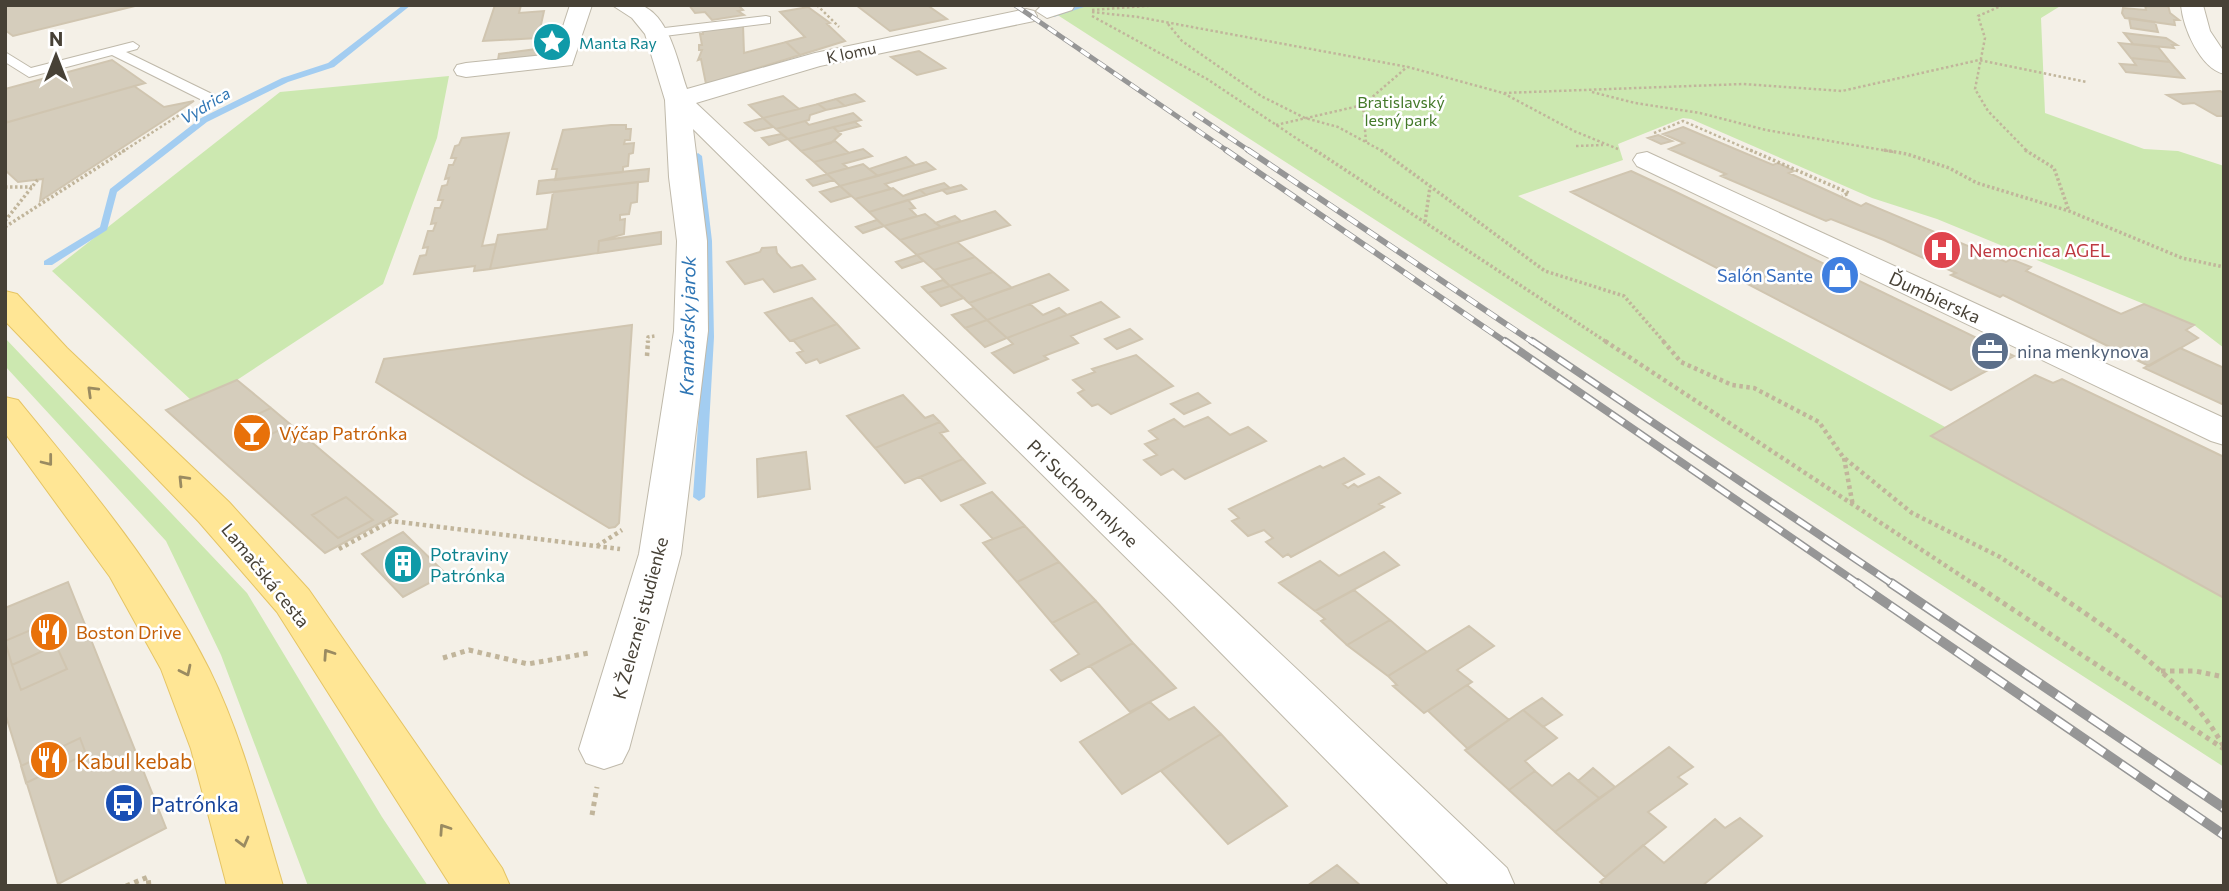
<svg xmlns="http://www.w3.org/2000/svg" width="2229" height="891" viewBox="0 0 2229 891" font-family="Commissioner,sans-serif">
  <rect width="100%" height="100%" fill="#f4f0e7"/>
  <path fill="#cce8b0" d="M1042,5H2062L2041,18L2045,113L2144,149L2178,151L2224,166V348L2194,325L2144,304L1937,219L1872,198L1691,119L1683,118L1618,144L1623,160L1518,196L1947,428L1932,436L2224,598V767Z
    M449,76L437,138L383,284L237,380L191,400L52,271L280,92Z
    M5,338L247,593L382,817L428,886H308L221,655L166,541L5,366Z"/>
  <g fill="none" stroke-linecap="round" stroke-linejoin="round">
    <path fill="#a3cdf1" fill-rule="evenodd" d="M403,5H411L334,67L288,82L207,122L117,192L107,230L52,265H44V261L100,227L110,189L201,118L282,78L328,63Z
      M1079,5H1090L1054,17L1050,15Z
      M698,153L702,156L712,241L714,337L705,497L699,501L693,497L704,337L702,241L694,156Z"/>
  </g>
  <path fill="#d5cdbc" stroke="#d0c5b0" stroke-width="2" d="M5,5H139L13,36L5,30Z
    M495,5H521L519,13L544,11L538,38L483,41Z
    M689,5H738L743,10L738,11L744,15L712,20L705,12L695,13Z
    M856,5H927L947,19L890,31Z
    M2145,5H2168L2170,13L2179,20H2174L2175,25L2125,18L2122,13L2123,8L2146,10Z
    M808,7L830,23L827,24L845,41L800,55L786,42L805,37L780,12Z
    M2129,18L2155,22L2158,32L2131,28Z
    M743,25L744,53L786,42L800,55L706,84L701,59L698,60L702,50H699V45H702L700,34H703V30Z
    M2124,33L2166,38L2177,45H2172L2174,48L2133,44Z
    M2119,43L2158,47L2170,62L2131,58Z
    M537,49V56L498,60L499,54Z
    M919,51L945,68L917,75L891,57Z
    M2131,58L2170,62L2184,78L2126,72L2120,64L2136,65Z
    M112,60L145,83L8,122L5,120V89Z
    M134,86L164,107L194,101L40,201L43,179L18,182L5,170V123Z
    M2220,91L2224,93V116H2217L2194,103L2183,104L2167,95Z
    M855,94L864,101L845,106L836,99Z
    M783,96L799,109L763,118L749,105Z
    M836,99L845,106L826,110L818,104Z
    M818,104L826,110L810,115L809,120L776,129L763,118Z
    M853,113L861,120L788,139L776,129L805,121L809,125Z
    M763,118L773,127L755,131L745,123Z
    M855,122L860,126L838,132L833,127Z
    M611,125H626V129H631L630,140H625L624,144L634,143L633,153L629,154L628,166L623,167V172L555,180L557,169H552L563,130Z
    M833,127L841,134L831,143L801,151L788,139Z
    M1683,127L1773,165L1778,163L1794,171L1789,173L1861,206L1866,203L2006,262L2011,259L2031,267L2026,271L2121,314L2144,304L2194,325L2186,330L2198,338L2149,366L2003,295L2000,297L1951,275L1956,273L1884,240L1831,219L1826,221L1721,176L1726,174L1669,149L1684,143L1663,134Z
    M509,133L482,246L496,244L490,269L474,271L475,266L414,274L420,256L426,255L428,247L423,248L428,231H433L436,223L431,224L435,208H440L443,200H438L442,186L447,185L449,178L445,179L449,165H453L456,158H451L455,146L459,145L462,138Z
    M781,134L788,139L769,145L762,138Z
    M1658,135L1672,141L1661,144L1648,138Z
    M835,141L849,153L814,162L801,151Z
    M863,149L872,156L843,164L848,168L827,174L814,162Z
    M906,157L915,165L878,176L869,169Z
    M926,162L935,169L885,184L891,189L855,199L840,186Z
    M863,164L878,176L840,186L827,174Z
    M649,169L648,181L537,194L539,181Z
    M1631,171L1674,191L2014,356L1951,390L1571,192Z
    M827,174L834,180L813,186L807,180Z
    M638,182L637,202L631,203L629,214L620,215V220L625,219L624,234L599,241L598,253L490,269L498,235L547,229L553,192Z
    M944,183L950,188L926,195L920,190Z
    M961,185L966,189L947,194L942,190Z
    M840,186L851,196L831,202L820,192Z
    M893,188L903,196L920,190L926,195L869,212L855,199Z
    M908,200L915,208L910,209L917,216L884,226L869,212Z
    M995,211L1010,225L917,255L900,240Z
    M925,214L941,227L900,240L884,226Z
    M955,216L961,221L941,227L935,223Z
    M877,220L884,226L863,233L856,227Z
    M661,232V244L598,253L599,241Z
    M957,242L975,257L934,270L917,255Z
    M776,247L777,253L791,268L802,265L815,279L774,292L763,279L745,284L727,262L760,252L762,248Z
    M917,255L923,261L902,268L896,262Z
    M975,257L993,272L950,286L934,270Z
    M993,272L1012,288L969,303L950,286Z
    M1049,274L1068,290L987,320L969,303Z
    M943,280L950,286L928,293L922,287Z
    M950,286L964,298L941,306L928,293Z
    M812,298L837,324L790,341L765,313Z
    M1101,302L1119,317L1071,336L1078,343L1044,356L1048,359L1014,373L992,353L1013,344L1007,338Z
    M1030,304L1043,315L1059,308L1067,315L1007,338L987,320Z
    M974,308L987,320L965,328L952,315Z
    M987,320L1007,338L985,347L965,328Z
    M837,324L859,348L820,363L817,359L806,363L797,353L803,351L793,340Z
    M632,325L619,523L615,527L609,528L525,477L376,382L384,359Z
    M1130,329L1142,339L1117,349L1105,339Z
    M2180,348L2224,368V405L2144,368Z
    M1136,355L1173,386L1111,414L1098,404L1092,406L1078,393L1084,390L1073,380L1095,372L1092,369Z
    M2035,375L2053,383L2062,379L2224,457V598L1931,436Z
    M237,380L271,408L397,514L325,553L166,410Z
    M1198,393L1210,403L1184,414L1171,404Z
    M903,395L925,418L933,415L940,422L875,448L847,416Z
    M271,408L291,425L256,441L236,424Z
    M1208,417L1230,435L1248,427L1266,441L1185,479L1173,469L1161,475L1144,460L1157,455L1145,444L1158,439L1149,431L1174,419L1184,427Z
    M940,422L948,431L940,433L963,459L905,483L875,448Z
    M806,452L810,489L758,497L757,459Z
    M1344,458L1364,474L1343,484L1348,488L1354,484L1358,487L1379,477L1400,493L1379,504L1384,507L1291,557L1288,554L1283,557L1266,542L1273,538L1264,530L1248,536L1232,521L1239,518L1229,509L1320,466L1323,468Z
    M963,459L985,483L941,501L920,477Z
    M992,492L1025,526L993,539L961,505Z
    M346,497L373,520L338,538L312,515Z
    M1025,526L1059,562L1017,582L983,543Z
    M403,532L446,574L403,597L362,554Z
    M1384,552L1399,565L1315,611L1279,583L1320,561L1339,576Z
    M1059,562L1096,601L1052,623L1017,582Z
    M68,582L166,828L58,884L5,713V608Z
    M1354,590L1390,620L1347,645L1321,621L1325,619L1315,611Z
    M1096,601L1133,643L1061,681L1051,670L1079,654L1052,623Z
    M1390,620L1427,652L1388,676L1347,645Z
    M47,623L56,645L12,665L5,641Z
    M1469,626L1494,646L1457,670L1472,682L1424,713L1393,686L1397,685L1388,676Z
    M1133,643L1176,688L1130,712L1090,666Z
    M56,645L67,669L21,690L12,665Z
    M1467,685L1509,720L1468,749L1428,711Z
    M1542,698L1562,715L1543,727L1523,710Z
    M1150,702L1169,720L1194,707L1221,734L1122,794L1080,742Z
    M1523,710L1557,738L1525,761L1535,771L1509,790L1465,750Z
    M1221,734L1287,806L1228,844L1161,771Z
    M80,738L86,754L26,783L21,766Z
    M1669,747L1693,767L1678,777L1687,784L1648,812L1666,827L1605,877L1555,832Z
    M1593,768L1615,787L1599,798L1578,781Z
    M1535,771L1552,786L1569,773L1599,798L1555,832L1509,790Z
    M1740,818L1762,836L1702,886H1605L1600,882L1643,845L1664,863L1715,819L1725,828Z
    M1337,865L1361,886H1307Z"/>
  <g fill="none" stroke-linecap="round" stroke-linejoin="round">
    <defs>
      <path id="service" d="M766,16L770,17V23L656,37L650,33L656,29Z
        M133,42L139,46L137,49L126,52L212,94V100H202L112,55L29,77L5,62V52L31,68Z"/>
      <path id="minor" d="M570,5H592L572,65L466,77L457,75L454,70L457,65L466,63L554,54Z
        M612,5C622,5 637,2 645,7C671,21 678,64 687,89L815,53L1026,9L1034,11L1037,16L1034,21L820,66L696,103L1405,771L1507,868L1515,886H1450L1170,601L693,129L707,241L708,331L681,554L629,749L622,763L604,769L586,763L579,749L639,554L674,331L677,241L669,177L665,100L645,34L632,18Z
        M1042,5H1075L1072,10L1047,18L1036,11Z
        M2181,5H2203L2210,31L2224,52V74C2200,68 2183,28 2181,5Z
        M1647,152L2224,418V445L2211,441L1637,166L1633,160L1637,154Z"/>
      <path id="primary" d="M5,291L17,294L67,348L229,502L309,590L502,868L510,886H451L277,612L199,522L5,321Z
        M5,397L18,400C88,485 159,570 209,669C243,738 261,813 283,886H227L191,749L161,669L110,577L5,433Z"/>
    </defs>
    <use href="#service" stroke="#bfb9aa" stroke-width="2"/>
    <use href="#minor" stroke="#bfb9aa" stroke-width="2"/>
    <use href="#primary" stroke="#e5c464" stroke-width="2"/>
    <path stroke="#c1b59b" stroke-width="2.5" stroke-dasharray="2.5 2.5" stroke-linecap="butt" d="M817,5L839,27
      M2003,5L1978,16L1985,38L1975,89L1988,111L2028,152
      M1092,10L1159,5
      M1092,12L1138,17L1408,67L1503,93L1574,131L1618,149
      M1092,16L1207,79L1317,152
      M1168,24L1182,41L1261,96L1305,118L1338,127L1384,152
      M1592,92L1635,103L1700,113L1766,130L1894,152
      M1504,93L1743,84L1842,91L1979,60L2087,82
      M1276,125L1363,105
      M1654,133L1683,121L1754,152
      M1366,142L1363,105L1407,67
      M1576,146L1603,145
      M122,152L184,112"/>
    <path stroke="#c1b59b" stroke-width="3.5" stroke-dasharray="2.5 2.5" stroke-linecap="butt" d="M1315,150L1608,343
      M1381,150L1545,271L1624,296L1665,343
      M1750,150L1849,193L1842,196
      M1884,150L1907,154L1949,168L1977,183L2069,211L2182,258L2224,267
      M2025,150L2054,168L2069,211
      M5,187H32
      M5,221L39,178
      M1425,222L1430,187
      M5,227L125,150
      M648,343V337L655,336"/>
    <path stroke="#c1b59b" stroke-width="4.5" stroke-dasharray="3.5 3.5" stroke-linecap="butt" d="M1605,341L1975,585
      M1663,341L1681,362L1732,385L1754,388L1819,422L1843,457L1912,513L2000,557L2043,585
      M647,356L648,341
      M1844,458L1853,506
      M597,546L622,530
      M339,549L391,521L620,549"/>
    <path stroke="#c1b59b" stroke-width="5" stroke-dasharray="4.5 4.5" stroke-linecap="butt" d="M1973,583L2224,749
      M2040,583C2106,627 2185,677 2224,747
      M443,658L469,650L528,664L589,653
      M2161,671H2195L2224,677
      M592,815L597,787
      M126,886L148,877L149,886"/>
    <use href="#service" fill="#fff" fill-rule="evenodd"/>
    <use href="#minor" fill="#fff" fill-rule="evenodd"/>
    <use href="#primary" fill="#ffe695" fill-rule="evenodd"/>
    <defs>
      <path id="rail-far3" d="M1015,5L1229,152
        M1195,114L1251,152"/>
      <path id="rail-far2" d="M1226,150L1507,343
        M1248,150L1534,343"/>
      <path id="rail-far1" d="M1505,341L1860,585
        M1532,341L1894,585"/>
      <path id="rail" d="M1857,583L2224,835
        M1891,583L2224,808"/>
    </defs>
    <use href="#rail-far3" stroke="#969696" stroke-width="5"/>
    <use href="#rail-far2" stroke="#969696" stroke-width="6"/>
    <use href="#rail-far1" stroke="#969696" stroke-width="8"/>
    <use href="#rail" stroke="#969696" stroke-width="10"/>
    <use href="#rail-far3" stroke="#fff" stroke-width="3.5" stroke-dasharray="10" stroke-linecap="butt"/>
    <use href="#rail-far2" stroke="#fff" stroke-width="4.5" stroke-dasharray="12" stroke-linecap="butt"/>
    <use href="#rail-far1" stroke="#fff" stroke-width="5" stroke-dasharray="16" stroke-linecap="butt"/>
    <use href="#rail" stroke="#fff" stroke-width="7" stroke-dasharray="20" stroke-linecap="butt"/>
  </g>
  <defs><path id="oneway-chevron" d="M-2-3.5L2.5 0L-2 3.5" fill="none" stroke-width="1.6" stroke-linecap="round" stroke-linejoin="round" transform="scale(1.75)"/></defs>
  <g stroke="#9a8b61">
    <use href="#oneway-chevron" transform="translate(92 391) rotate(-136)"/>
    <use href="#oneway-chevron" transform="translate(48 461) rotate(52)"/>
    <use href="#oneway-chevron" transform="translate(183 480) rotate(-134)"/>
    <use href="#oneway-chevron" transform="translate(328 654) rotate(-124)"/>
    <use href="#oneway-chevron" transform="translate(186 671) rotate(64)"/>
    <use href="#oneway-chevron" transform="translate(444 829) rotate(-124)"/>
    <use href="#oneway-chevron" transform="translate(243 842) rotate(75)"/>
  </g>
  <defs>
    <symbol id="sight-disc" viewBox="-11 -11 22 22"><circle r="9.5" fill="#0f9aa8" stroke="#fff"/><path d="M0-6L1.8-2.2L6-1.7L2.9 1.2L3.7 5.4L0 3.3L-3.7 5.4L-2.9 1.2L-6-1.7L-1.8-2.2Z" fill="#fff"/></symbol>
    <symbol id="hospital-disc" viewBox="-11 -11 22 22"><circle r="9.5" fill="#e0444e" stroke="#fff"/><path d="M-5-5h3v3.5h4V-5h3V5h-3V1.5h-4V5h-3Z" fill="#fff"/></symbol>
    <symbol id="shop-disc" viewBox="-11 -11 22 22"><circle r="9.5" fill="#3f7fe0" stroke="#fff"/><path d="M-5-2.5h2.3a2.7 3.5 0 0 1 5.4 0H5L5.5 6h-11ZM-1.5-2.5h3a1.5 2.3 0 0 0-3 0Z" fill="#fff"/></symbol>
    <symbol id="office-disc" viewBox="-11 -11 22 22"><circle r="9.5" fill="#5c6f8a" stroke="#fff"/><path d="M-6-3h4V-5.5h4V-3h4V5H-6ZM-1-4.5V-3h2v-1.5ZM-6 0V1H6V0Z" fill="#fff"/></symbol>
    <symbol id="bar-disc" viewBox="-11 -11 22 22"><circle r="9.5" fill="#e8710a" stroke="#fff"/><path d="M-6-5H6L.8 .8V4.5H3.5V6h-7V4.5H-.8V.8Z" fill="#fff"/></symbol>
    <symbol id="building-disc" viewBox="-11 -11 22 22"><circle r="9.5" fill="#0f9aa8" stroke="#fff"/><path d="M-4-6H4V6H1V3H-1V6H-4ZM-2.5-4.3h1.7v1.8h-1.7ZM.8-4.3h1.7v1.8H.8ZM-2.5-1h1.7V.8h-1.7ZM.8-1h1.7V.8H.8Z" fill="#fff"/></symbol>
    <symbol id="restaurant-disc" viewBox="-11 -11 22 22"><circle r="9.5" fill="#e8710a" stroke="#fff"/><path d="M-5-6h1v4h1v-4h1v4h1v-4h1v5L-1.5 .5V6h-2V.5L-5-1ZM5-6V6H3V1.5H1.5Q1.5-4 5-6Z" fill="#fff"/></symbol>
    <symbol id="bus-disc" viewBox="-11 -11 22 22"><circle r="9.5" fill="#1a4fb4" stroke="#fff"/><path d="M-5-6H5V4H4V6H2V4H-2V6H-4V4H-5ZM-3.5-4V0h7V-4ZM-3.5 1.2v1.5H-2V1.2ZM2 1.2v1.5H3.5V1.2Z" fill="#fff"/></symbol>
  </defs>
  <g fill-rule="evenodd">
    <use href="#sight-disc" x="530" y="20" width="44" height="44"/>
    <use href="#hospital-disc" x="1920" y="228" width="44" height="44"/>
    <use href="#shop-disc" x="1818" y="253" width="44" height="44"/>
    <use href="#office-disc" x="1968" y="329" width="44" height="44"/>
    <use href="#bar-disc" x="230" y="411" width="44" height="44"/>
    <use href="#building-disc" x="381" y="542" width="44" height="44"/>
    <use href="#restaurant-disc" x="27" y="610" width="44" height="44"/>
    <use href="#restaurant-disc" x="27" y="738" width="44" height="44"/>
    <use href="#bus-disc" x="102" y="781" width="44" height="44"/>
  </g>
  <g text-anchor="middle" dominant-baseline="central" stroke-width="5" stroke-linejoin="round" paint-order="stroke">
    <g font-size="16" fill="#0d838f" stroke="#fff" text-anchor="start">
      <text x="579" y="42">Manta Ray</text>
    </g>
    <g font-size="16" fill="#474136" stroke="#fff">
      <text transform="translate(851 52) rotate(-12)">K lomu</text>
    </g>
    <g font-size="16" fill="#437929" stroke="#fff">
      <text x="1401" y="101">Bratislavský<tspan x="1401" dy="18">lesný park</tspan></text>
    </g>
    <g font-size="16" font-style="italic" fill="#2e75b4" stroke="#fff">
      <text transform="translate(205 105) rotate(-31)">Vydrica</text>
    </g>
    <g font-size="18" fill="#be3a42" stroke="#fff" text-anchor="start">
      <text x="1969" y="250">Nemocnica AGEL</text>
    </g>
    <g font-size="18" fill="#366cbe" stroke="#fff" text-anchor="end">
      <text x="1813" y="275">Salón Sante</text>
    </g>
    <g font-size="18" fill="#474136" stroke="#fff">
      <text transform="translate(1935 297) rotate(25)">Ďumbierska</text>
      <text transform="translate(1083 493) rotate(44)">Pri Suchom mlyne</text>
      <text transform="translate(266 575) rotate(51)">Lamačská cesta</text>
      <text transform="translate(640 618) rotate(-75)">K Železnej studienke</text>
    </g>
    <g font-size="18" fill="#4e5e75" stroke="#fff" text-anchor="start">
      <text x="2017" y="351">nina menkynova</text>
    </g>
    <g font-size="18" fill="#c56008" stroke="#fff" text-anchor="start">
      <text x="279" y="433">Výčap Patrónka</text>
      <text x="76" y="632">Boston Drive</text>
    </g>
    <g font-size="18" fill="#0d838f" stroke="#fff" text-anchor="start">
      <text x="430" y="554">Potraviny<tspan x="430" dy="21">Patrónka</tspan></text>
    </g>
    <g font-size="19" font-style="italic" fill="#2e75b4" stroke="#fff">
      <text transform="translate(687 326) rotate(-89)">Kramársky jarok</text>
    </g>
    <g font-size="21" fill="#c56008" stroke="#fff" text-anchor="start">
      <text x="76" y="760">Kabul kebab</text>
    </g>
    <g font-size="21" fill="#164399" stroke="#fff" text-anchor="start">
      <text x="151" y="803">Patrónka</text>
    </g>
  </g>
  <rect width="2229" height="891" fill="none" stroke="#474136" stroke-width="14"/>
  <g transform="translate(56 56)" stroke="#ffffff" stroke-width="5" paint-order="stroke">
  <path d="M0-5L12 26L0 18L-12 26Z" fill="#474136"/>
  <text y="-10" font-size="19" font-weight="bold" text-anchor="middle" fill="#474136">N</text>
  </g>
</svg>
